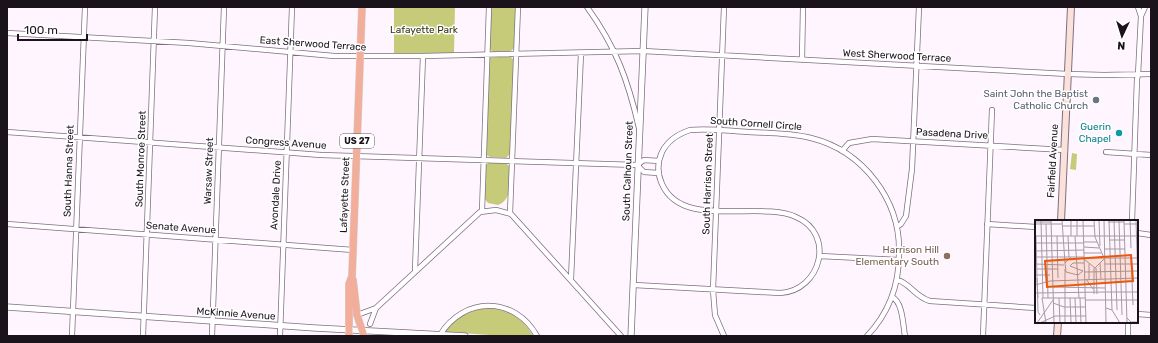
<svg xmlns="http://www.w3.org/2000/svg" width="1158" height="343" viewBox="0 0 1158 343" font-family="Rubik,sans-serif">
  <rect width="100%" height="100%" fill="#fef5fe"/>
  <path fill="#c6cb79" d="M394,7H455L454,53L394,54Z
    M490,7H516L515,47L511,51L493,52L490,49Z
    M510,56L514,60L510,154L506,158L490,157L486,155L489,58Z
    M1072,153L1077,154L1076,170L1070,169Z
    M488,163H506L509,166C510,179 513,200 498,205L488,203L484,198L485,166Z
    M487,308C508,309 523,318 533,336H504L446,332C449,317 474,310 487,308Z"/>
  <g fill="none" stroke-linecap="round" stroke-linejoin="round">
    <defs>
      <path id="minor" d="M587,7C616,47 628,80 639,128
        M1138,7L1141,16
        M7,33L189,43L334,56H423L643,51L1068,74L1104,75L1151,74
        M802,60L803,7
        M7,132L321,155L637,165
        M842,151L849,143L872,139L1065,150
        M1106,152L1151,155
        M637,165L644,160L659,161
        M637,165L644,172L658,173
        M482,211L489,7
        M510,213L518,7
        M1132,221L1137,79L1138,75L1141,16L1145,7
        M7,224L353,250
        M987,224L1036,227
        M898,226L901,224L906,216L912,169L919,7
        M1137,233L1151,235
        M820,256L899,260
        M415,270L423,56
        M571,279L581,53
        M897,280C909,282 915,297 930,301L1036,308
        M634,285L780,293C821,291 836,234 796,217C759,200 682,230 662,184C657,173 657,163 662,152C668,140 678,134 690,130C709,128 729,131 748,132C769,133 790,133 811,138C863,151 901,200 899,254C899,285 889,313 867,336
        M892,297C903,302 903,326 905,336
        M1137,314L1151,315
        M357,315L376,308L480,212L496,210L511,214L621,336
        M370,324L376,308
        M440,335C464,296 515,296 537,336
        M72,336L85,7
        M143,336L155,7
        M212,336L224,7
        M280,336L292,7
        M724,336L715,315L713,290L724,7
        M983,336L992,110
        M1128,336V322"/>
      <path id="tertiary" d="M7,307L315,328L465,336
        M631,336L645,7"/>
      <path id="secondary" d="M1061,221L1071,7
        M1057,336L1058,322"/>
      <path id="trunk" d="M353,280L357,315L364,336
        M349,336V284L352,276L353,250L362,7"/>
    </defs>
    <use href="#minor" stroke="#806d81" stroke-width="6"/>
    <use href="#tertiary" stroke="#806d81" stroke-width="7"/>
    <use href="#secondary" stroke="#806d81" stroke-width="8"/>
    <use href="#trunk" stroke="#d6d5d6" stroke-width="8"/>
    <use href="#minor" stroke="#fff" stroke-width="4.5"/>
    <use href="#tertiary" stroke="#fff" stroke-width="5.5"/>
    <use href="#secondary" stroke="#fae1d9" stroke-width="6"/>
    <use href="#trunk" stroke="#f2ae9a" stroke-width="7"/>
  </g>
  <circle fill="#6b7280" stroke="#fff" stroke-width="1.5" cx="1096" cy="100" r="4"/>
  <circle fill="#0f9aa8" stroke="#fff" stroke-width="1.5" cx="1119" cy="133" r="4"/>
  <circle fill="#8d6e63" stroke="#fff" stroke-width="1.5" cx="947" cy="256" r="4"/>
  <g text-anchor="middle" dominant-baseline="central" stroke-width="3" stroke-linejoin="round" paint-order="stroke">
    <rect fill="#fff" stroke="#5f5a5f" stroke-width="1" x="340" y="134" width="34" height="14" rx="3"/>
    <g font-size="9" font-weight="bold" fill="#1a131b">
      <text x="357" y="141">US 27</text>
    </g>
    <g font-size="10" fill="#31330e" stroke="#fff">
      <text x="424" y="30">Lafayette Park</text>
    </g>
    <g font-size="10" fill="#1a131b" stroke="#fff">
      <text transform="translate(313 44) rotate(4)">East Sherwood Terrace</text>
      <text transform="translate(897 56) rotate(3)">West Sherwood Terrace</text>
      <text transform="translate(756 124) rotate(4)">South Cornell Circle</text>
      <text transform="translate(952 134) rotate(3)">Pasadena Drive</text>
      <text transform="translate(286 143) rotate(4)">Congress Avenue</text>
      <text transform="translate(141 159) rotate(-88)">South Monroe Street</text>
      <text transform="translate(1053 161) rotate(-87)">Fairfield Avenue</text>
      <text transform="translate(69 171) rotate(-88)">South Hanna Street</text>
      <text transform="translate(209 171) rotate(-88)">Warsaw Street</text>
      <text transform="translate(628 171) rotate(-88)">South Calhoun Street</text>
      <text transform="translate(708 184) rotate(-88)">South Harrison Street</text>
      <text transform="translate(276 195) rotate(-87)">Avondale Drive</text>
      <text transform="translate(345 195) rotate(-88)">Lafayette Street</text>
      <text transform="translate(181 228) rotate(4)">Senate Avenue</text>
      <text transform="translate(236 314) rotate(4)">McKinnie Avenue</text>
    </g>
    <g font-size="10" fill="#5b616d" stroke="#fff" text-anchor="end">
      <text x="1088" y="94">Saint John the Baptist<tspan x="1088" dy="12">Catholic Church</tspan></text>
    </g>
    <g font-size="10" fill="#0d838f" stroke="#fff" text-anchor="end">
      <text x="1111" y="127">Guerin<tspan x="1111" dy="12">Chapel</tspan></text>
    </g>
    <g font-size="10" fill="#785e54" stroke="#fff" text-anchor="end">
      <text x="939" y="250">Harrison Hill<tspan x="939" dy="12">Elementary South</tspan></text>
    </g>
  </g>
  <g transform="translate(1035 220)">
    <rect width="103" height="103" fill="#fef5fe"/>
    <path fill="none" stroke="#a39ba3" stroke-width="1" d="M6,0L8,78M16,0L19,103M27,0L30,43M36,0V16M42,0V16M48,0L51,103M59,0L60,17L69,38M64,0L65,26M69,0L71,103M74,0L77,90M79,0L82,90M84,0L87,95M89,0L92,103M95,0L96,28M101,0L103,64M0,2H16M73,2H89M0,4H27M11,4L13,78M89,4H103M27,6H59M0,16H103M1,16L2,58M22,16L23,58M33,16L34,37M40,16L44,78M74,20H90M48,22H62M0,23H48M49,27L64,28M70,29H90M0,31L49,30M49,33H66M0,37H49M36,37L30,43L31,52L43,55L48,51M49,38H103M96,38L98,85M49,39L60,48L69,39M65,43L66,59M0,44L29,45M54,44V60M70,44H103M35,46L48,51M35,46L38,43H49M59,48V74M61,48L62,74M2,49H23M30,49V103M50,52L103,51M0,55H15M51,59L58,69M0,65L15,61L103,58M18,67L70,68M71,72H103M0,73L70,72M3,78L2,58L3,92L5,95M7,78L11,103M7,78H50M24,78L25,103M35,78L36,103M40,78L41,103M45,78L46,103M50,80H103M18,83L29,87H50M71,88L77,90L85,103M92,98L96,102H103M2,103L18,80M5,103L20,96H51"/>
    <path fill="#e8590c" fill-opacity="0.15" stroke="#e8590c" stroke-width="2" d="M96,35L98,61L12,67L10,41Z"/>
    <rect width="103" height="103" fill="none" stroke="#1a131b" stroke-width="2"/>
  </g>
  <rect width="1158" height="343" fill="none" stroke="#1a131b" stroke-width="16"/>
  <g transform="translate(1122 36) rotate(184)" stroke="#ffffff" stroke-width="3" paint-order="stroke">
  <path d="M0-3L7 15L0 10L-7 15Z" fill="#1a131b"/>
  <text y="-6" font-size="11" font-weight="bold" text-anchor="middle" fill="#1a131b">N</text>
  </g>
  <path d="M18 34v6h69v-6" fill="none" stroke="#1a131b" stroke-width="2"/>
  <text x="24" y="34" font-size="12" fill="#1a131b" stroke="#ffffff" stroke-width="3" paint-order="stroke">100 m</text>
</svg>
